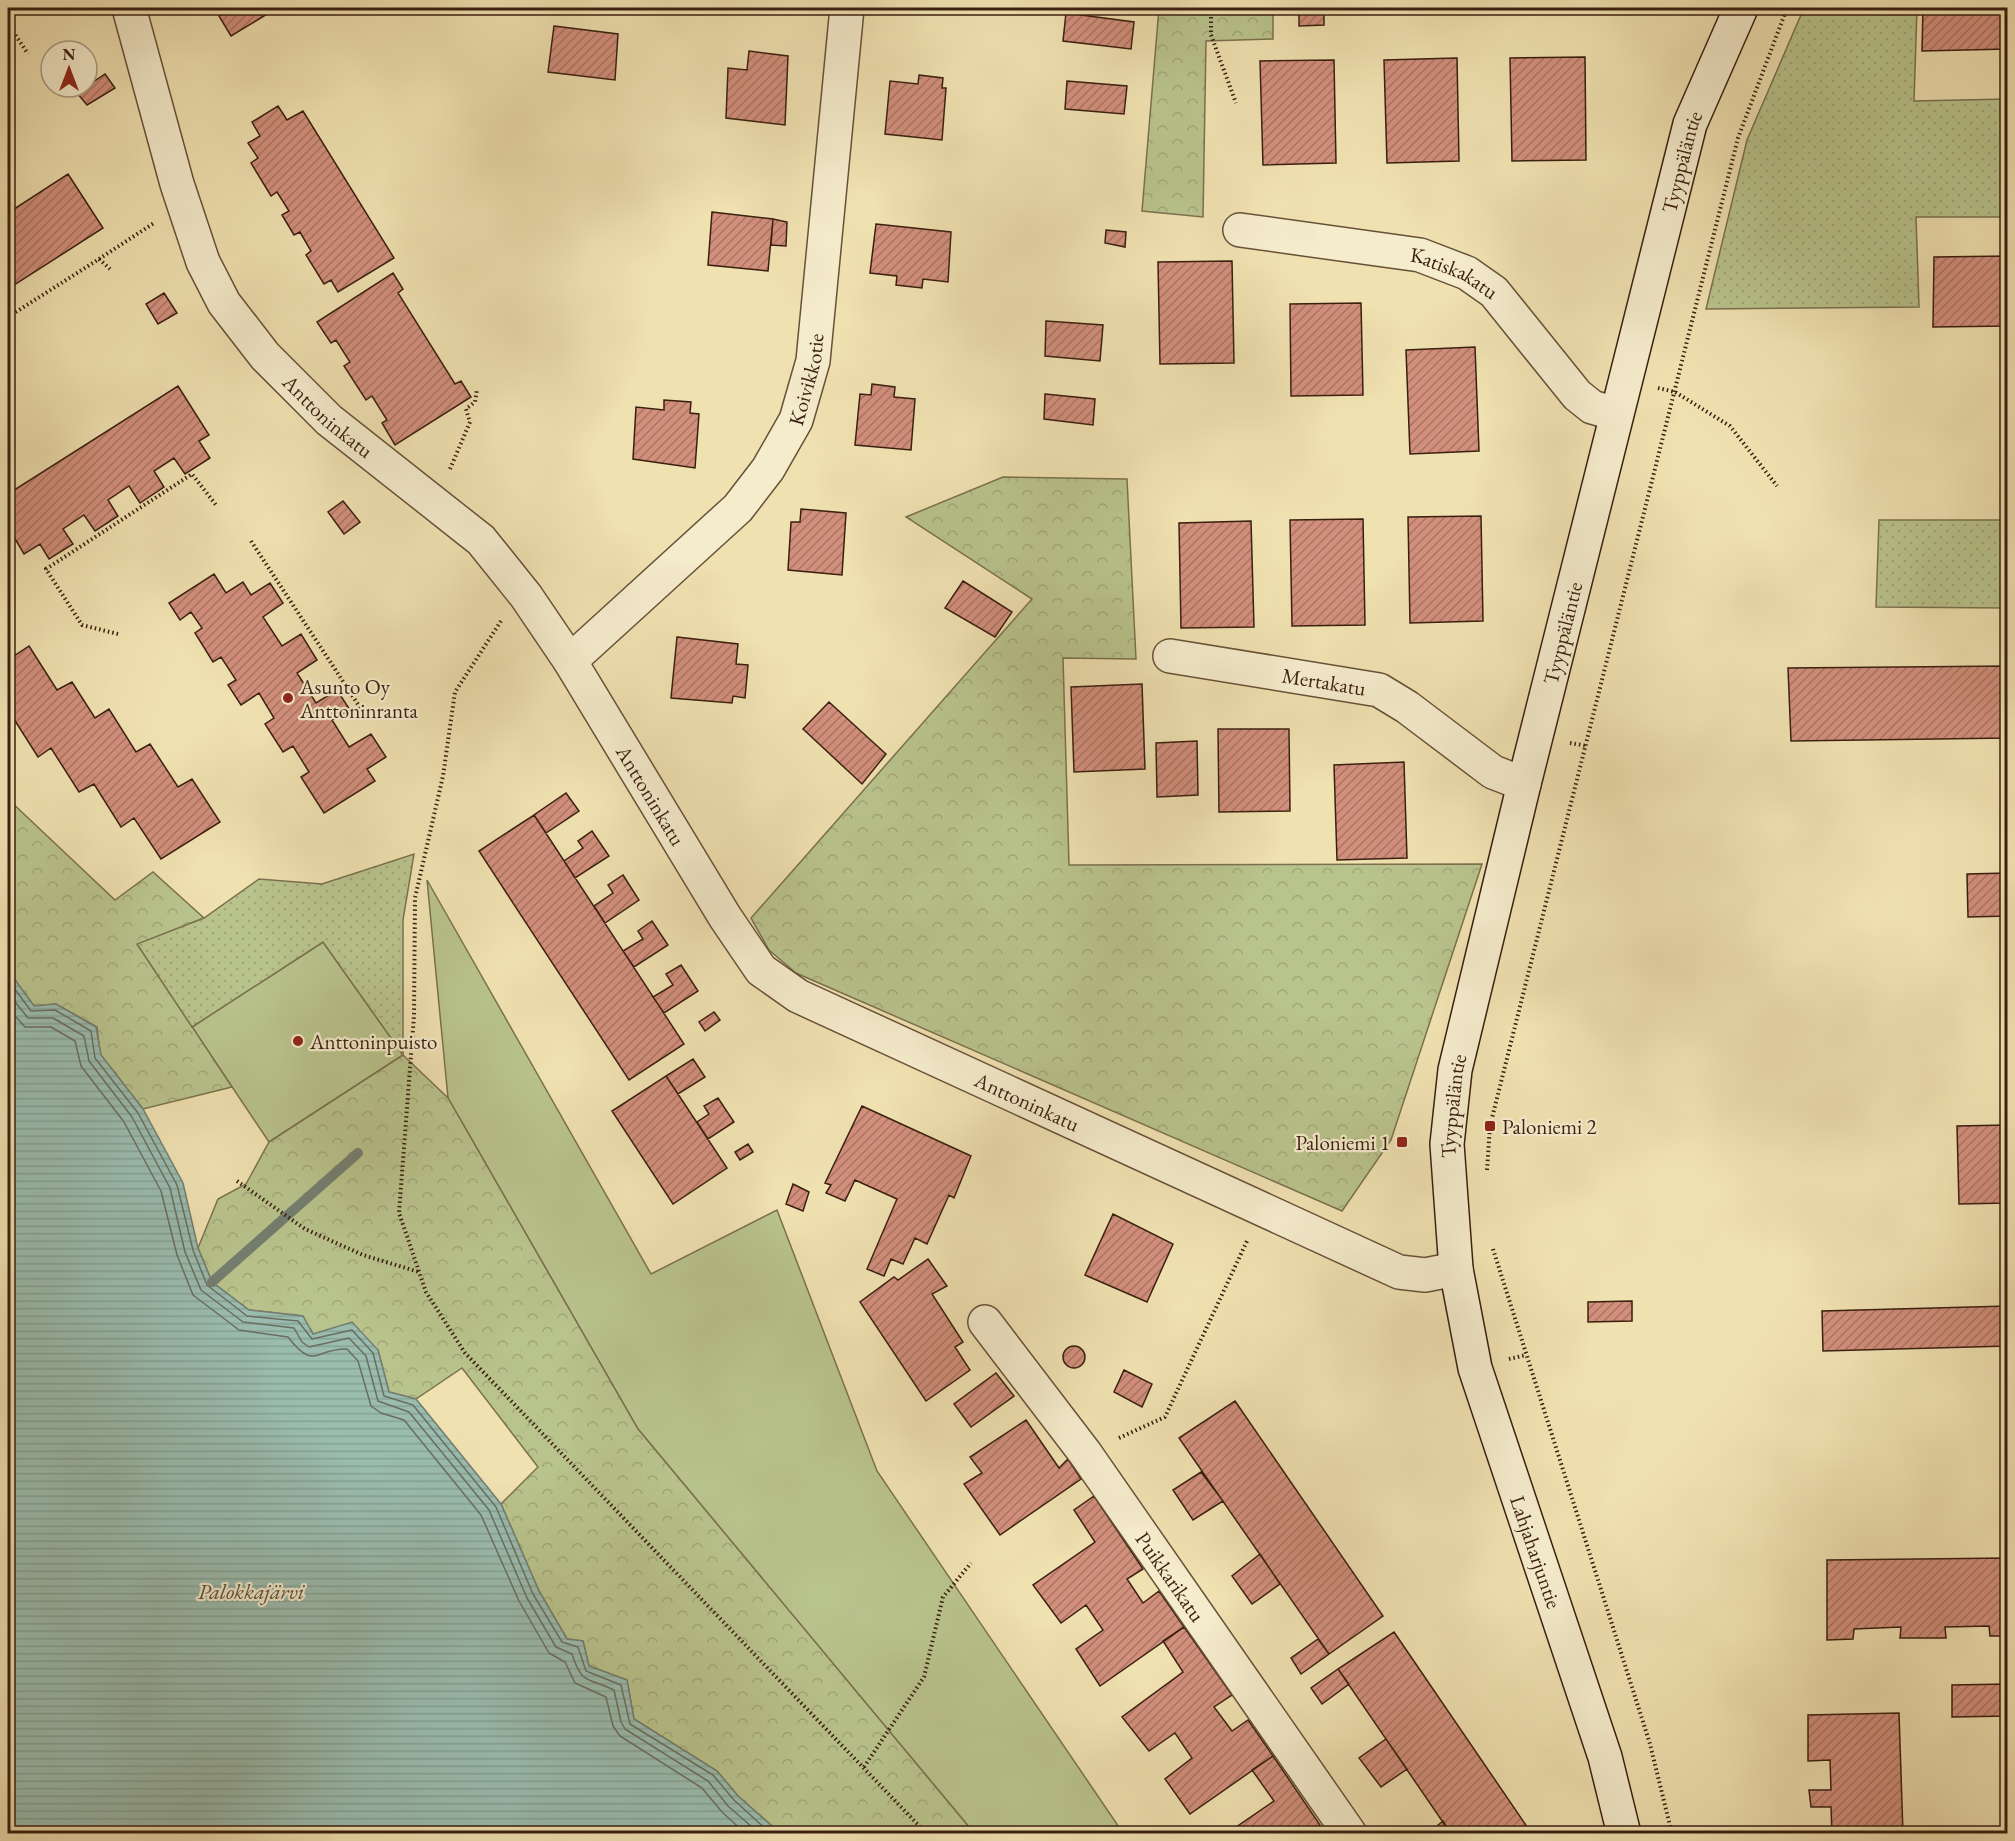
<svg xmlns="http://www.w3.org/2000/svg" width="2015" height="1841" viewBox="0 0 2015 1841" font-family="'EB Garamond',serif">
  <defs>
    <pattern id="forest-crowns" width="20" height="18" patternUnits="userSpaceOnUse" patternTransform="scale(1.5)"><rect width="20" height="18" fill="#b9c38c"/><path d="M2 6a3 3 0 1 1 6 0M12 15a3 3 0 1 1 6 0" fill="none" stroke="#a0a778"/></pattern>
    <pattern id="park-dots" width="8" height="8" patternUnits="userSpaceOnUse" patternTransform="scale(1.5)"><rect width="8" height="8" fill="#b9c38c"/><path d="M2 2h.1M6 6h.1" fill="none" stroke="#a0a778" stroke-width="1.8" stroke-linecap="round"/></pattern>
    <pattern id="water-rules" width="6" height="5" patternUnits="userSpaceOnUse" patternTransform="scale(1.5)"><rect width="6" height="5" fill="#9abdb0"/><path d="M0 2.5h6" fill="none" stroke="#85a296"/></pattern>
    <pattern id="building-hatch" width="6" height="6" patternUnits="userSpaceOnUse" patternTransform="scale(1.5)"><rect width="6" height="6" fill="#d28f7c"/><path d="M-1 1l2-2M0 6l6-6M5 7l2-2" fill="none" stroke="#ab7464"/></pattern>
  </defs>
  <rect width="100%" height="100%" fill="#f0e1b1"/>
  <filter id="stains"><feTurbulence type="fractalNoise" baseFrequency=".00333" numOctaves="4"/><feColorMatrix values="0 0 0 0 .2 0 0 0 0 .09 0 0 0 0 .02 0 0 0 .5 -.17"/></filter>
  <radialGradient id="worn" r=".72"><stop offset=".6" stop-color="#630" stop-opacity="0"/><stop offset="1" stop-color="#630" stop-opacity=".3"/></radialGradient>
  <path fill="#b9c38c" stroke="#7a714e" stroke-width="1.5" d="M427,880L651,1274L777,1210L877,1471L1123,1833H974L638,1429L448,1098Z
    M323,942L403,1055L269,1142L192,1027Z"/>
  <path fill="url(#forest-crowns)" stroke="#7a714e" stroke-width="1.5" d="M1159,8H1273V39L1206,41L1203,217L1142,211Z
    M1003,477L1127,479L1136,659L1063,658L1069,865L1482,864L1391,1140L1342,1211L796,973L769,950L751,918L1032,599L906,517Z
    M8,799L115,900L153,872L204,918L138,945L232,1087L143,1109L100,1054L97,1027L56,1004L34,1006L8,971Z
    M403,1055L448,1098L638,1429L974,1833H780L738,1796L717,1771L634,1719L627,1680L589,1666L583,1641L567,1639L539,1591L501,1504L538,1467L462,1368L416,1399L389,1392L378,1350L313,1334L302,1316L249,1310L212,1282L198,1248L218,1199L246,1184L269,1142Z"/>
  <path fill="url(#park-dots)" stroke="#7a714e" stroke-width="1.5" d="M1804,8H1917L1914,101L2007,99V217H1916L1919,307L1706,309L1747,140Z
    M1879,520H2007V608L1876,607Z
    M414,854L403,920V1055L323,942L192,1027L137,944L204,918L259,879L322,884Z"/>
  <path fill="url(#water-rules)" stroke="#747e70" stroke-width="1.5" d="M8,970L34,1006L56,1004L96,1027L101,1055L143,1109L183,1183L198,1248L212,1282L249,1310L303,1316L313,1334L352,1322L378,1350L389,1392L416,1399L501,1504L539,1591L567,1639L583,1641L589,1666L627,1680L634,1719L717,1771L738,1796L780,1833H8Z"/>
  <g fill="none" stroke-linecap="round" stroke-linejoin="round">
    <path stroke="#6a6e60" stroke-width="1.5" d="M8,980L31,1011L55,1010L91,1031L95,1058L138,1113L177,1185L193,1250L207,1285L247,1316L298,1321L312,1339L352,1330L373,1353L384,1396L413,1405L496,1507L533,1594L562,1642L578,1647L586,1671L621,1685L630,1724L713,1775L734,1800L771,1834
      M8,993L28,1018H53L84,1036L89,1061L132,1117L170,1188L185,1252L201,1290L243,1322L294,1328L302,1342L309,1347L349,1338L366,1356L378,1401L409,1412L489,1510L527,1598L556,1647L572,1654C582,1685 587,1677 614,1690L621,1722L625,1729L708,1781L728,1806L760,1834
      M8,1008L25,1027H51L75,1041L81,1066L124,1122L161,1191L177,1255L193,1295L239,1330L288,1337C315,1372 315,1348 347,1349L358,1361L371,1406L381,1413L404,1420L481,1515L519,1601L549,1653L565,1662L575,1683L606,1697L613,1726L620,1736L702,1788L722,1812L746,1834"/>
    <path stroke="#747e70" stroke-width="10" d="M212,1282L358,1153"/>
  </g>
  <path fill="url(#building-hatch)" stroke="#3a1f10" stroke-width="1.5" d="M226,8H277L231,36L219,16L228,11Z
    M1557,8H1627L1557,9Z
    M1923,8H2008V49L1922,51Z
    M1299,9H1324V25L1299,26Z
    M1066,13L1134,22L1131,49L1063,41Z
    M554,26L618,34L615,80L548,72Z
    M749,51L788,56L785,125L726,118L728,68L747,70Z
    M1585,57L1586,160L1512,161L1510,58Z
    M1457,58L1459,161L1387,163L1384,60Z
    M1334,60L1336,163L1263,165L1260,61Z
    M105,74L115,88L87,105L77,93Z
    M919,75L943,78L942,88H946L942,140L885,134L890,81L918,84Z
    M1067,81L1127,86L1124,114L1065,109Z
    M278,106L287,120L303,111L394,258L338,292L331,280L324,284L306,255L311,251L300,232L294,235L282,215L289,211L277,192L271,196L251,163L258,158L248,143L260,136L252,122Z
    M68,174L103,228L8,289V213Z
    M712,212L773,219L768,271L708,265Z
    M773,219L787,222L786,246L771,245Z
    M876,224L951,232L948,282L923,279L922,288L896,285L897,276L870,273Z
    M1106,230L1126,232L1125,247L1105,243Z
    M2008,256V326L1933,327L1934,257Z
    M1232,261L1234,363L1160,364L1158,262Z
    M393,273L403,289L398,293L455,384L461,381L471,397L395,445L382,423L387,420L372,396L366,400L344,366L350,362L336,340L331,343L317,322Z
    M164,293L177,313L158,324L146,304Z
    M1361,303L1363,395L1291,396L1290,304Z
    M1046,321L1103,325L1100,361L1045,356Z
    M1475,347L1479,451L1410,454L1406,350Z
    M872,384L895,387L894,397L915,399L911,450L855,445L860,394L871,395Z
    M178,386L209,435L199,441L210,458L185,474L174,458L154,471L164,487L140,503L129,486L108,500L118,516L95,531L84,515L63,529L73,544L49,559L40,544L24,554L8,527V494Z
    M1045,394L1095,399L1093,425L1044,419Z
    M664,400L691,402L690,413L699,414L695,468L633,459L636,407L664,410Z
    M343,501L360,522L344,534L328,512Z
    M801,509L846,513L842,575L788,570L791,522H800Z
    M1481,516L1483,621L1410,623L1408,517Z
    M1363,519L1365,625L1292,626L1290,520Z
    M1251,521L1254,627L1181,628L1179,523Z
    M214,574L226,593L243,582L251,595L270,583L283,603L263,617L282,646L301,634L317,660L297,673L316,703L337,690L350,710L332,720L349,747L371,734L386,757L367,769L375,781L324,813L301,777L309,772L293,746L283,752L265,724L274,718L259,693L241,705L228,685L236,680L221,657L213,662L195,633L202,628L191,612L180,620L169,603Z
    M963,581L1012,612L995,637L945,608Z
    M677,637L738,644L736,664L748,665L745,698L733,696L732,703L671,698Z
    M29,646L57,690L72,682L95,718L109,709L136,752L150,744L178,787L192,779L220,822L161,859L134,818L121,827L94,784L79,792L51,748L38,757L12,716L8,720V660Z
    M2008,666V738L1791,741L1788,668Z
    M1142,684L1145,769L1074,772L1071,687Z
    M829,702L886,754L862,784L803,729Z
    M1218,729H1289L1290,811L1219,812Z
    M1197,741L1198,795L1157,797L1156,743Z
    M1404,762L1407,858L1337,860L1334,765Z
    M566,793L579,811L546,833L534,815Z
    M534,815L684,1044L629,1080L479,851Z
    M592,831L609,856L575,878L564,861L583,848L578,841Z
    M2008,873V916L1968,917L1967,874Z
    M623,875L639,900L605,923L594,906L613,893L608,885Z
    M652,921L668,945L634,967L623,951L643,939L638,931Z
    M681,965L698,991L664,1013L653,997L673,985L666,974Z
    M714,1012L720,1020L705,1031L699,1022Z
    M693,1059L705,1077L678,1094L666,1076Z
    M666,1076L727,1168L673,1204L612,1111Z
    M718,1098L734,1122L708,1139L697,1122L709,1114L704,1106Z
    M862,1106L971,1156L954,1198L949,1195L927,1244L915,1238L903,1264L891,1259L884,1276L867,1269L897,1199L855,1180L845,1201L826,1193L831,1185L825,1183Z
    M2008,1125V1203L1959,1204L1957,1126Z
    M748,1144L753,1152L740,1160L735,1152Z
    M793,1184L809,1192L803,1211L786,1204Z
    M1113,1214L1173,1244L1147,1302L1085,1275Z
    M928,1259L947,1286L932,1294L963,1342L955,1347L970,1370L926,1401L860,1302L894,1277L898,1280Z
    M1632,1301V1321L1588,1322V1302Z
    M2008,1306V1346L1823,1351L1822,1311Z
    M1063 1357a11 11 0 1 1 22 0a11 11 0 1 1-22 0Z
    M1124,1370L1152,1384L1142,1407L1114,1392Z
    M996,1373L1014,1396L971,1427L954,1404Z
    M1235,1401L1383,1616L1329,1654L1179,1438Z
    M1026,1420L1059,1468L1068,1459L1081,1479L1000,1535L964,1484L982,1473L970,1457Z
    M1201,1472L1223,1501L1193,1520L1173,1490Z
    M1094,1496L1143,1569L1127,1579L1143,1603L1159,1591L1184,1627L1100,1686L1076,1649L1103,1630L1086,1605L1061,1623L1033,1585L1095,1542L1074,1510Z
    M1260,1554L1280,1584L1252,1604L1232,1576Z
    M2008,1558V1636H1990L1989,1626L1945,1627L1946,1638H1900L1901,1627L1854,1629L1853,1639L1827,1640V1560Z
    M1184,1627L1232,1695L1214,1707L1232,1731L1248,1720L1273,1756L1190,1814L1165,1779L1192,1758L1175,1733L1149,1751L1122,1717L1183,1672L1163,1641Z
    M1394,1632L1532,1834H1451L1338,1669Z
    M1318,1639L1329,1654L1301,1674L1291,1658Z
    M1338,1669L1349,1684L1322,1704L1311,1688Z
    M2008,1684V1716L1952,1717V1685Z
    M1899,1713L1903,1834H1832L1831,1807H1811L1809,1790H1831L1830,1760L1808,1761V1715Z
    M1386,1739L1407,1769L1381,1787L1359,1758Z
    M1273,1756L1320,1825L1308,1834H1226L1274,1801L1252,1770Z
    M1443,1821L1451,1834H1427Z"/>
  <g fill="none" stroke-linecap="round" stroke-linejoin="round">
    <defs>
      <g id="street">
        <path id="s1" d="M129,8L177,184L203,262L224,303L265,356L329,420L481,540L526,596L570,661L725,917L761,970L798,996L1399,1272L1425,1275L1456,1269"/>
        <path id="s2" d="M1240,230L1420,255L1467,273L1494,292L1577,395L1592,407L1616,414"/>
        <path id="s3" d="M1170,656L1379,690L1407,707L1493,772L1524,784"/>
        <path id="s4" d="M570,661L738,508L768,469L796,420L813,361L847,8"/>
        <path id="s5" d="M985,1322L1085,1453L1350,1834"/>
      </g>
      <g id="secondary">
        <path id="s6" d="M1624,1834L1605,1757L1475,1368L1456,1269L1447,1144L1455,1070L1524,784L1690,124L1741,8"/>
      </g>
    </defs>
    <use href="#street" stroke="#685038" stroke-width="36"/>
    <use href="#secondary" stroke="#3a1f10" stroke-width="36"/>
    <path stroke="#3a1f10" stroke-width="4" stroke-dasharray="1.5 3" stroke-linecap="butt" d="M1211,8V35L1236,103
      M8,16L20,8
      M8,24L28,54
      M99,259L154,223
      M8,317L99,259L110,269
      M1658,388L1675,392L1730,426L1777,486
      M450,469L470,422L466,409L475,402L477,389
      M251,541L367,718
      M501,621L455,692L443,776L415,898L414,1016L399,1213L426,1292L465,1353L927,1834
      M118,634L82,625L46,569L192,474L216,505
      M1570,743L1587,746
      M1487,1170L1490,1126L1738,138L1787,8
      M237,1181L305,1229L363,1255L419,1272
      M1493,1249L1650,1744L1672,1834
      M1509,1359L1526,1355
      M1119,1438L1165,1417L1247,1241
      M864,1767L924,1677L943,1597L971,1563"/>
    <use href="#street" stroke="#f5eccc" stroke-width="33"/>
    <use href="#secondary" stroke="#f5eccc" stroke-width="33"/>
  </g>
  <g fill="#8f2418" stroke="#f5eccc" stroke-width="2">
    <circle cx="288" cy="698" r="6"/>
    <circle cx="298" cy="1041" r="6"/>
    <rect x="1484" y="1120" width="12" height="12" rx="3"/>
    <rect x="1396" y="1136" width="12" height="12" rx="3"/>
  </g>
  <g text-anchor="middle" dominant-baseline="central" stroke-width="4.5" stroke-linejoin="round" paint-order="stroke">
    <g font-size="21" fill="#3a1f10" stroke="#f5eccc">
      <text stroke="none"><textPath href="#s6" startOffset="1726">Tyyppäläntie</textPath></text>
      <text stroke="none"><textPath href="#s2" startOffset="220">Katiskakatu</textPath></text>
      <text stroke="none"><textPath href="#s4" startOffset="375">Koivikkotie</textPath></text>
      <text stroke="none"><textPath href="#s1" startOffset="465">Anttoninkatu</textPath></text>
      <text stroke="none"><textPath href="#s6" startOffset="1240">Tyyppäläntie</textPath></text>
      <text stroke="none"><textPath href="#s3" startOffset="156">Mertakatu</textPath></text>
      <text stroke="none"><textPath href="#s1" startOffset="969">Anttoninkatu</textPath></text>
      <text stroke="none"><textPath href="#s1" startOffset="1473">Anttoninkatu</textPath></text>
      <text stroke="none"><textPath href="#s6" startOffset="754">Tyyppäläntie</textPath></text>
      <text transform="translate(1536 1552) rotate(71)">Lahjaharjuntie</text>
      <text stroke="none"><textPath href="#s5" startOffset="315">Puikkarikatu</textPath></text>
    </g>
    <g font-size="21" fill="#3a1f10" stroke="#f5eccc" text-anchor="start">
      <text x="300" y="686">Asunto Oy<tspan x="300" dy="24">Anttoninranta</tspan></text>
      <text x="310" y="1041">Anttoninpuisto</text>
      <text x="1502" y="1126">Paloniemi 2</text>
      <text x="1390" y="1142" text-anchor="end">Paloniemi 1</text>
    </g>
    <g font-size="22" font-style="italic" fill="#574e40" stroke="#f5eccc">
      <text x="251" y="1591">Palokkajärvi</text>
    </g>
  </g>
  <rect width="2015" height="1841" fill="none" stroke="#f0e1b1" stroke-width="30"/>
  <rect x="9" y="9" width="1997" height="1823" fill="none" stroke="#3a1f10" stroke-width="3"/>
  <rect x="15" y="15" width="1985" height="1811" fill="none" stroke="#3a1f10" stroke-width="1.5"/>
  <g transform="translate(69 69)"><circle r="28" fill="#f5eccc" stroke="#aa9a81" stroke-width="1.5"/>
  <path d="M0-4.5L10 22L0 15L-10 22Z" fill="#8f2418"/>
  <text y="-9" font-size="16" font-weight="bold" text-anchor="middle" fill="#3a1f10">N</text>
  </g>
  <rect width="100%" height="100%" filter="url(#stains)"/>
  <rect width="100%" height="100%" fill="url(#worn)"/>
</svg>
